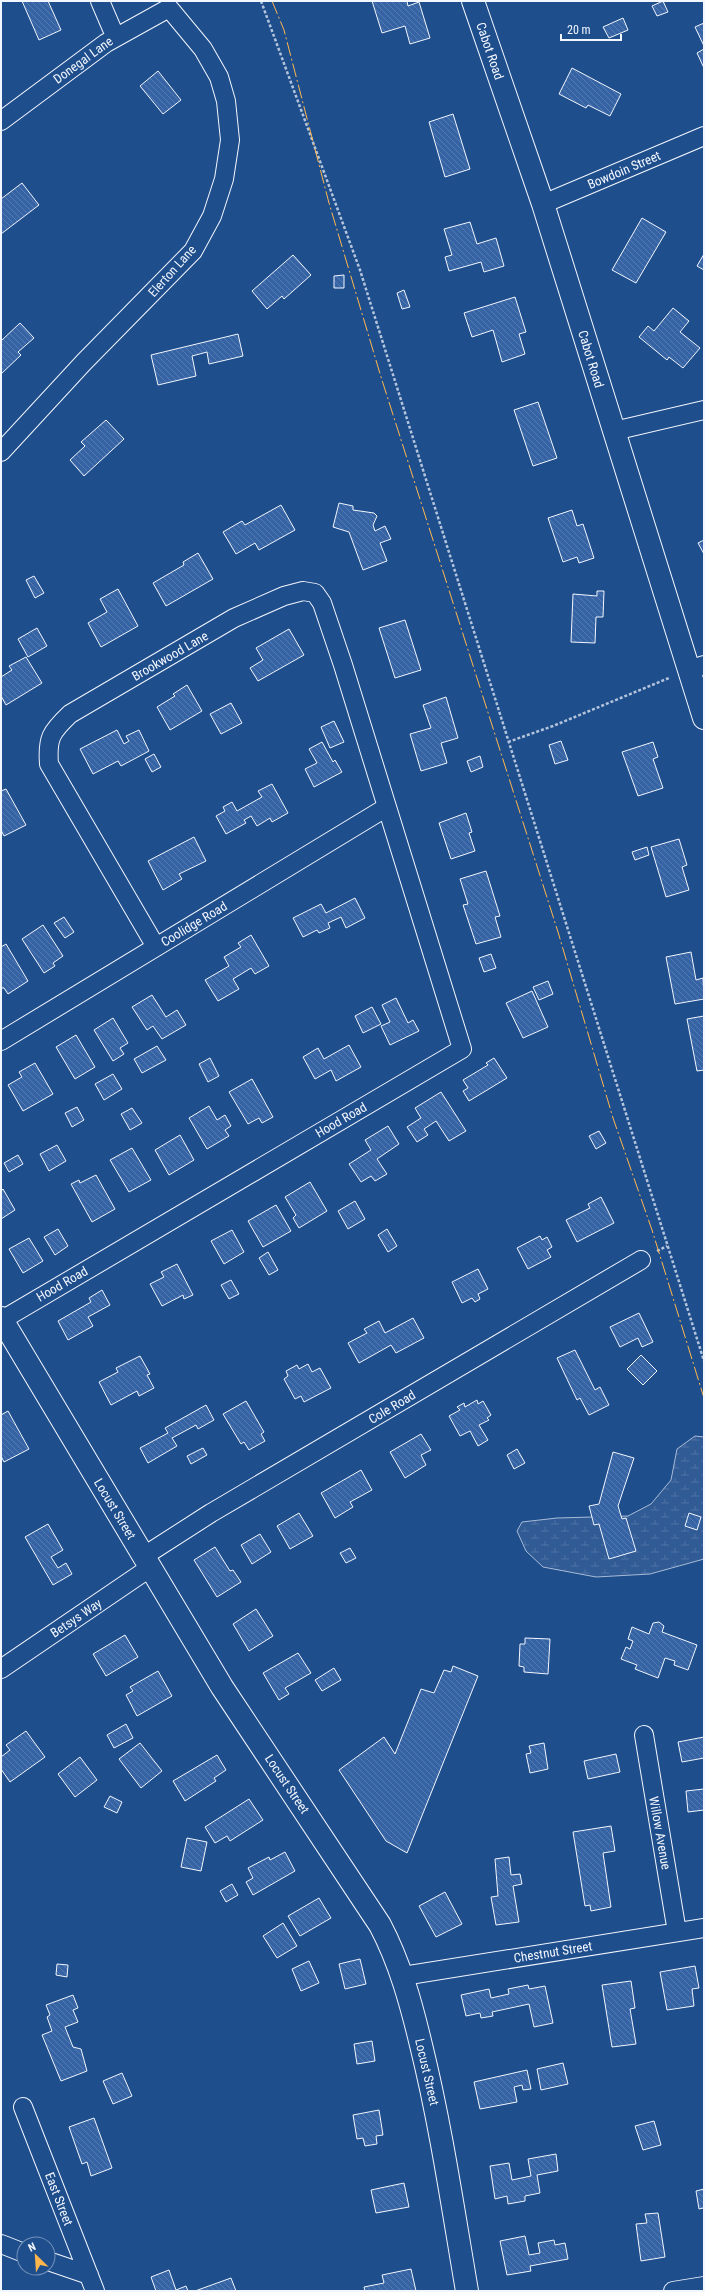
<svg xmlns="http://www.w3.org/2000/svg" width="705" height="2292" viewBox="0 0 705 2292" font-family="'Roboto Condensed',sans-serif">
  <defs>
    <pattern id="wetland-marsh" width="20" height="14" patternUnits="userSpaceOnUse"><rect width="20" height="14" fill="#305b95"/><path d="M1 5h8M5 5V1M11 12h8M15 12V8" fill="none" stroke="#4e73a5"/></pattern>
    <pattern id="building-back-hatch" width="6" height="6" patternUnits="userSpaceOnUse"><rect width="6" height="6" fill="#3563a3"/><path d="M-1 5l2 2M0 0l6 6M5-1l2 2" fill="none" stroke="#537ab1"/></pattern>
  </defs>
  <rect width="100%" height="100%" fill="#1f4e8c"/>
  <path fill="url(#wetland-marsh)" stroke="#a8bbd7" d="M695,1436L704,1437V1559L650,1574L596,1577L543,1567L526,1551L517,1531L522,1522L557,1518L628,1516L651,1504L671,1480L677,1449Z"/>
  <path fill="url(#building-back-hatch)" stroke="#f2f6ff" d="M22,1H48L61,30L39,40Z
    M372,1H407L408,6L419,2L430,38L410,44L405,26L382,33Z
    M663,1L668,12L657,16L652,6Z
    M623,18L628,30L609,38L603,27Z
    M704,23V46L695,27Z
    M704,49V68L697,53Z
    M572,68L621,94L610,116L588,105L586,108L559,94Z
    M158,71L181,100L163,114L140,86Z
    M453,114L470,169L445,177L429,122Z
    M22,183L39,205L1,234V199Z
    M642,218L666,232L636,283L612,270Z
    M470,222L477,244L496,238L504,266L484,272L481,262L449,271L445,257L452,255L444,229Z
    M704,254V270L697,266Z
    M293,255L311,275L284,299L282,296L267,309L252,291Z
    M344,275V288H334V276Z
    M404,290L410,307L402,309L397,293Z
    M515,297L526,332L519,334L525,354L502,362L493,330L472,337L464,313Z
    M673,308L689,321L680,332L700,348L683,368L669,357L667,360L639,337L648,326L654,331Z
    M20,323L34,338L18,352L21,355L1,374V341Z
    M238,334L243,356L209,364L207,352L192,356L196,376L158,385L151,355Z
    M538,402L557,458L533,466L514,410Z
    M106,420L124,439L84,476L70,460L85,446L81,442Z
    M339,503L353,506V510L374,513L377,516L373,525L375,531L385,526L391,539L380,543L387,561L363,570L349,532L333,527Z
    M281,505L295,530L259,550L255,543L236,554L223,532L242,521L245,525Z
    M572,510L577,526L583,524L594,558L579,563L577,557L563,562L548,518Z
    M704,540V554L698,543Z
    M198,553L213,579L166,606L153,583L184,565L183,562Z
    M34,576L44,593L35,598L26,580Z
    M118,589L138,626L101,647L88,623L107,612L100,599Z
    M597,591H604L603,617H596L595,643L571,642L573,594L597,596Z
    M405,620L421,670L395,678L379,628Z
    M37,628L47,646L28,657L18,639Z
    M289,629L304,655L258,681L250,668L263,660L256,648Z
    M26,657L42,683L6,705L1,696V677L12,670L9,666Z
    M187,685L202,711L170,730L157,707L175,696L173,694Z
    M446,697L458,738L441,743L447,763L421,771L410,734L431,728L423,705Z
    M231,703L242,723L221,734L210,714Z
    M334,721L344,742L330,748L321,727Z
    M117,730L124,744L129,741L126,736L139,730L149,751L121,766L118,761L93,774L80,749Z
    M561,741L568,760L555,764L549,745Z
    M322,742L333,762L335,760L342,772L314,787L305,769L317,763L309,749Z
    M653,742L658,757L653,759L663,788L638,796L622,752Z
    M154,754L161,767L152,772L145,759Z
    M480,756L483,767L471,772L467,761Z
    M272,784L288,813L272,822L270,818L257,826L251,816L244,820L246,823L226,834L216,816L225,811L223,807L232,802L237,811L262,797L258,791Z
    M6,789L26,825L4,836L1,830V791Z
    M466,813L472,832L469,833L475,851L451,859L439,823Z
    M194,837L206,861L179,874L182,879L163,890L148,861Z
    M679,839L687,865L682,867L689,890L666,897L651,847Z
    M647,847L649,855L635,860L632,852Z
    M486,871L500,916L495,917L501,937L476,944L463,905L468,904L460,879Z
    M355,898L365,918L346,928L341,917L328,923L330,928L319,933L317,930L303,937L293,918L321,904L326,913Z
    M64,917L74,932L65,938L54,923Z
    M43,925L63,956L53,963L55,966L44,973L22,939Z
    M251,935L269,966L255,974L251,968L233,979L239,989L218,1001L205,980L229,966L224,957L241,947L238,943Z
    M6,944L28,981L8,994L4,988H1V947Z
    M691,952L696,980L703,978L704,999L675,1004L666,957Z
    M491,954L496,968L484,972L479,958Z
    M548,981L553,994L539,1000L533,987Z
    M532,991L548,1027L523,1038L506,1003Z
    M152,995L166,1017L177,1010L186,1025L162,1039L153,1026L147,1030L132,1007Z
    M396,998L408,1023L413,1020L419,1031L390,1045L381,1026L390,1022L382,1005Z
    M372,1007L381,1024L363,1033L355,1016Z
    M704,1016V1070L697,1071L687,1019Z
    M113,1018L128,1043L120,1048L124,1054L113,1061L94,1030Z
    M76,1035L95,1067L75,1079L56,1047Z
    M349,1045L361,1067L336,1081L331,1070L315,1079L303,1057L318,1048L324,1059Z
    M157,1046L166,1060L142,1073L134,1059Z
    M210,1058L219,1076L208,1082L199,1064Z
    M494,1058L507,1078L469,1101L463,1091L468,1088L463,1080L488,1065L486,1063Z
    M35,1063L53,1094L23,1111L8,1085L22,1077L19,1072Z
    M113,1074L122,1089L104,1100L95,1084Z
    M252,1079L273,1117L262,1123L259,1118L248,1124L229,1092Z
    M441,1092L466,1131L449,1141L436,1121L424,1129L428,1135L417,1142L407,1127L421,1118L415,1108Z
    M209,1106L217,1120L225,1115L231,1126L225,1130L229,1136L207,1149L189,1118Z
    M77,1107L84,1120L72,1127L65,1113Z
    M132,1108L142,1123L130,1130L121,1114Z
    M388,1126L399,1144L377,1159L387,1174L375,1181L371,1176L361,1182L349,1164L371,1150L365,1140Z
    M599,1131L606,1143L596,1149L589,1136Z
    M180,1135L194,1160L169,1175L155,1150Z
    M57,1145L66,1161L49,1171L40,1154Z
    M132,1148L151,1180L129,1192L110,1160Z
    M18,1155L23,1164L9,1172L4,1163Z
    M96,1175L115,1209L92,1222L71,1184L79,1180L80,1183Z
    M310,1182L327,1211L299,1228L293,1218L296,1215L285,1197Z
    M3,1189L15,1210L1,1219V1191Z
    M601,1197L614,1223L577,1242L566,1220L590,1208L588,1204Z
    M355,1201L365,1219L348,1229L338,1211Z
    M276,1205L291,1231L263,1247L248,1221Z
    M58,1229L68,1246L55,1255L44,1237Z
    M387,1229L397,1246L388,1252L378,1235Z
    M232,1230L244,1252L224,1264L211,1241Z
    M540,1236L542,1240L547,1237L552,1247L547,1250L551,1257L528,1269L517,1248Z
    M29,1238L43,1261L23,1273L9,1249Z
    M268,1252L278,1270L269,1275L259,1258Z
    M177,1264L193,1295L184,1299L183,1295L162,1306L150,1284L164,1277L161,1272Z
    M478,1269L488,1289L478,1294L480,1299L475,1302L472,1298L462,1303L452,1282Z
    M231,1280L239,1294L229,1299L221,1285Z
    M102,1290L110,1305L88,1317L93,1326L68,1340L58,1321L91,1302L89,1298Z
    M639,1313L653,1342L642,1347L638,1338L620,1347L610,1327Z
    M413,1318L424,1338L396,1353L391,1345L359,1363L348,1343L367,1333L364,1329L379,1321L385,1333Z
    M575,1350L595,1390L600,1387L609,1405L589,1415L580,1398L577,1400L557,1358Z
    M641,1355L657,1371L643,1385L627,1369Z
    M140,1356L150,1374L147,1375L154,1388L139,1396L137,1391L111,1405L99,1382L118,1372L116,1368Z
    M308,1364L312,1372L320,1368L331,1388L304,1402L301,1396L295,1399L284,1379L288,1376L286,1371L297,1365L299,1369Z
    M477,1400L478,1404L483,1401L491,1415L487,1418L489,1420L479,1425L488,1440L478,1446L470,1431L460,1436L449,1416L460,1410L457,1407L464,1403L465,1407Z
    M246,1401L264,1432L261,1434L265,1441L249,1450L244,1442L241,1444L223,1414Z
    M206,1405L214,1420L198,1429L196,1425L172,1438L177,1446L148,1463L140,1448L168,1433L165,1428Z
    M8,1411L29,1449L4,1462L1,1456V1415Z
    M421,1434L431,1450L421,1455L426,1465L405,1478L390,1452Z
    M203,1448L207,1455L191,1464L187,1456Z
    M517,1449L525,1463L514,1469L507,1455Z
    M613,1452L634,1458L618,1506L622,1519L626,1518L636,1551L609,1559L599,1524L594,1525L589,1506L599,1504Z
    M361,1470L372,1490L350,1502L353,1507L335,1518L321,1493Z
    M299,1513L313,1536L290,1549L277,1526Z
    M689,1513L701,1517L697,1530L685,1526Z
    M48,1524L63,1550L51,1557L58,1568L66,1563L72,1574L53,1585L25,1537Z
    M260,1534L271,1552L252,1564L241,1545Z
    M215,1547L230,1571L233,1570L241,1582L217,1597L194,1560Z
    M350,1548L356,1558L346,1563L340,1553Z
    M256,1609L273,1636L249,1651L233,1624Z
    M659,1622L664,1626L662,1632L697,1645L688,1670L674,1665L675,1661L665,1658L658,1678L635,1669L637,1665L621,1659L626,1647L630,1649L633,1641L628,1639L632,1627L649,1634L653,1623Z
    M125,1635L138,1657L106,1676L93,1654Z
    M525,1638L550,1639L548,1674L524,1672V1667L519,1666L520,1644H525Z
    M298,1653L311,1673L285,1688L289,1694L279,1700L263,1673Z
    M453,1666L478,1676L407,1853L386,1841L339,1770L384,1737L395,1754L421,1689L434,1693L444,1670L451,1672Z
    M334,1668L341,1680L322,1691L315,1680Z
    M158,1671L172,1696L137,1716L126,1695L133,1691L130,1687Z
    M126,1724L133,1738L114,1748L107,1735Z
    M26,1731L45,1757L10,1782L1,1769V1757L10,1750L6,1745Z
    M704,1737V1758L682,1762L678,1742Z
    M140,1743L162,1771L141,1788L119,1759Z
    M544,1743L548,1769L530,1773L526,1754L531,1753L529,1746Z
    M616,1754L620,1772L588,1779L584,1761Z
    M217,1755L226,1770L214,1778L216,1781L185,1801L173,1781Z
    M80,1757L97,1780L75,1797L58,1774Z
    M704,1789V1810L688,1812L686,1791Z
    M110,1796L122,1802L117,1813L104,1807Z
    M249,1799L263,1820L230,1841L227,1836L215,1843L205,1827Z
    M611,1826L615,1851L603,1853L611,1907L591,1911L590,1905L585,1906L573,1832Z
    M187,1838L207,1842L201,1871L181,1867Z
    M285,1852L295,1871L253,1895L246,1882L253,1878L248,1868L269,1857L270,1860Z
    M509,1857L511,1875L520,1874L522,1884L513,1886L519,1922L496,1925L491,1897L498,1896L495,1859Z
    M232,1884L238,1895L226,1902L220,1891Z
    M445,1892L462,1924L436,1937L419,1906Z
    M319,1898L331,1918L300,1936L288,1916Z
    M283,1923L297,1946L277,1958L263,1936Z
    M360,1959L366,1984L345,1989L339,1964Z
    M309,1961L319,1983L301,1991L292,1969Z
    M57,1964L68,1965L67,1977L56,1975Z
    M695,1966L699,1988L692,1989L694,2006L667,2010L660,1972Z
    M631,1981L635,2008L630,2009L636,2044L612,2047L602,1985Z
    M528,1985L529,1989L545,1986L553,2023L534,2027L529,2004L492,2012L493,2016L481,2018L480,2013L466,2016L461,1995L489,1989L491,1998L509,1994L508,1989Z
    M73,1995L78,2008L73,2010L78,2022L65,2027L73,2047L81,2049L87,2071L61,2081L42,2035L52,2031L47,2017L50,2015L46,2005Z
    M372,2041L375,2061L357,2064L354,2044Z
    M563,2063L568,2084L541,2090L537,2069Z
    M527,2070L531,2089L523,2090L522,2085L514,2087L517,2102L480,2109L474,2082Z
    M122,2073L132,2096L113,2104L103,2081Z
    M379,2110L383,2135L376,2136L377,2144L365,2146L363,2138L357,2139L353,2115Z
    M94,2118L112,2168L91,2176L87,2162L82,2164L69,2127Z
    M654,2121L661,2145L643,2150L635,2126Z
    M556,2154L558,2171L537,2175L540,2193L525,2196V2201L508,2204L507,2196L495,2199L490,2166L509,2163L512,2180L531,2176L528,2159Z
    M404,2183L409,2207L376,2213L371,2190Z
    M704,2189V2210L703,2208L699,2209L696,2191Z
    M658,2213L665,2257L641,2261L636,2224L647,2223L645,2214Z
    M525,2236L529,2255L540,2253L538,2243L554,2240L555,2245L565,2243L568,2259L530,2266L531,2271L507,2275L500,2241Z
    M411,2269L416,2291H365L364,2287L384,2283L382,2275Z
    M169,2270L176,2290L186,2286L188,2291H156L151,2277Z
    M231,2278L236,2291H195Z"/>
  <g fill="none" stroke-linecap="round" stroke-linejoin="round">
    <defs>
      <path id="minor" d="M100,1L115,36
        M1,121L106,43L169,8L203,49L219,77L226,101L230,140L224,179L212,216L193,251L84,362L1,452
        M543,204L704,136
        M614,431L704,410
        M689,670L704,665
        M1,1041L387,807
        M2,1320L462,1049L343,665L322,603L315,593L303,591L284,596L234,618L70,714C51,732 47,738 49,764L156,947
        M144,1556L211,1513L641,1260
        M1,1669L151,1567
        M644,1735L677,1932
        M403,1976L704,1928
        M23,2107L95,2291
        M1,2244L24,2253
        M48,2261L89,2275
        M673,2291L704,2286"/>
      <path id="tertiary" d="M473,1L543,204L704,718"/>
      <path id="secondary" d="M1,1318L222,1687L380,1925C400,1963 411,2003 421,2045C441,2126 453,2209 467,2291"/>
    </defs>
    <use href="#minor" stroke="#f2f6ff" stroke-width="20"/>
    <use href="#tertiary" stroke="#f2f6ff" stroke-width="24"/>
    <use href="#secondary" stroke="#f2f6ff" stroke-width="24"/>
    <path stroke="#b3c4dc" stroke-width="2.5" stroke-dasharray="3 2" stroke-linecap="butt" d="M261,1L360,270L704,1361
      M508,742L553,726L669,678
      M657,1251L667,1246"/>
    <use href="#minor" stroke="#1f4e8c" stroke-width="18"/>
    <use href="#tertiary" stroke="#1f4e8c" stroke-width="22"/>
    <use href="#secondary" stroke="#1f4e8c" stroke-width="22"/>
    <path stroke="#ffb74d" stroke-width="1" stroke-dasharray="14 3 2 3" stroke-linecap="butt" d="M272,1L284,30L329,203L381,377L558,932L613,1118L652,1230L704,1398"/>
  </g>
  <g text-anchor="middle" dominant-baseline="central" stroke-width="3" stroke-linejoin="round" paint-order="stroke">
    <g font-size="13" fill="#f2f6ff" stroke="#1f4e8c">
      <text transform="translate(490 51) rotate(71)">Cabot Road</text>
      <text transform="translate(83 60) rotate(-36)">Donegal Lane</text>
      <text transform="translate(624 170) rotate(-23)">Bowdoin Street</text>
      <text transform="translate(172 271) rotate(-48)">Elerton Lane</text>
      <text transform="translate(591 359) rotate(73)">Cabot Road</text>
      <text transform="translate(170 656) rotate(-30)">Brookwood Lane</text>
      <text transform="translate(194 924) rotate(-31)">Coolidge Road</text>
      <text transform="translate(341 1120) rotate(-30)">Hood Road</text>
      <text transform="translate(62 1284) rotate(-30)">Hood Road</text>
      <text transform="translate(392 1407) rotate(-31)">Cole Road</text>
      <text transform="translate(115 1509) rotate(59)">Locust Street</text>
      <text transform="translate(76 1618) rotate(-34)">Betsys Way</text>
      <text transform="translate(287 1784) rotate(56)">Locust Street</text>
      <text transform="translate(660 1833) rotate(80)">Willow Avenue</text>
      <text transform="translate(553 1952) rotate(-9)">Chestnut Street</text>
      <text transform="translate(427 2072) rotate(77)">Locust Street</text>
      <text transform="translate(59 2199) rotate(69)">East Street</text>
    </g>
  </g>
  <rect width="705" height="2292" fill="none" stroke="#f2f6ff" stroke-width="4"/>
  <g transform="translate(36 2256) rotate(335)"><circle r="19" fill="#1f4e8c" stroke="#7391ba"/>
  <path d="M0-3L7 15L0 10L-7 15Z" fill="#ffb74d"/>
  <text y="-6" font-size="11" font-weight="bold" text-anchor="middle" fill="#f2f6ff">N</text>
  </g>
  <path d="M561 34v6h60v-6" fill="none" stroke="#f2f6ff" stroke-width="2"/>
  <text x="567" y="34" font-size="12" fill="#f2f6ff" stroke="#1f4e8c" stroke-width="3" paint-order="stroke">20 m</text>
</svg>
